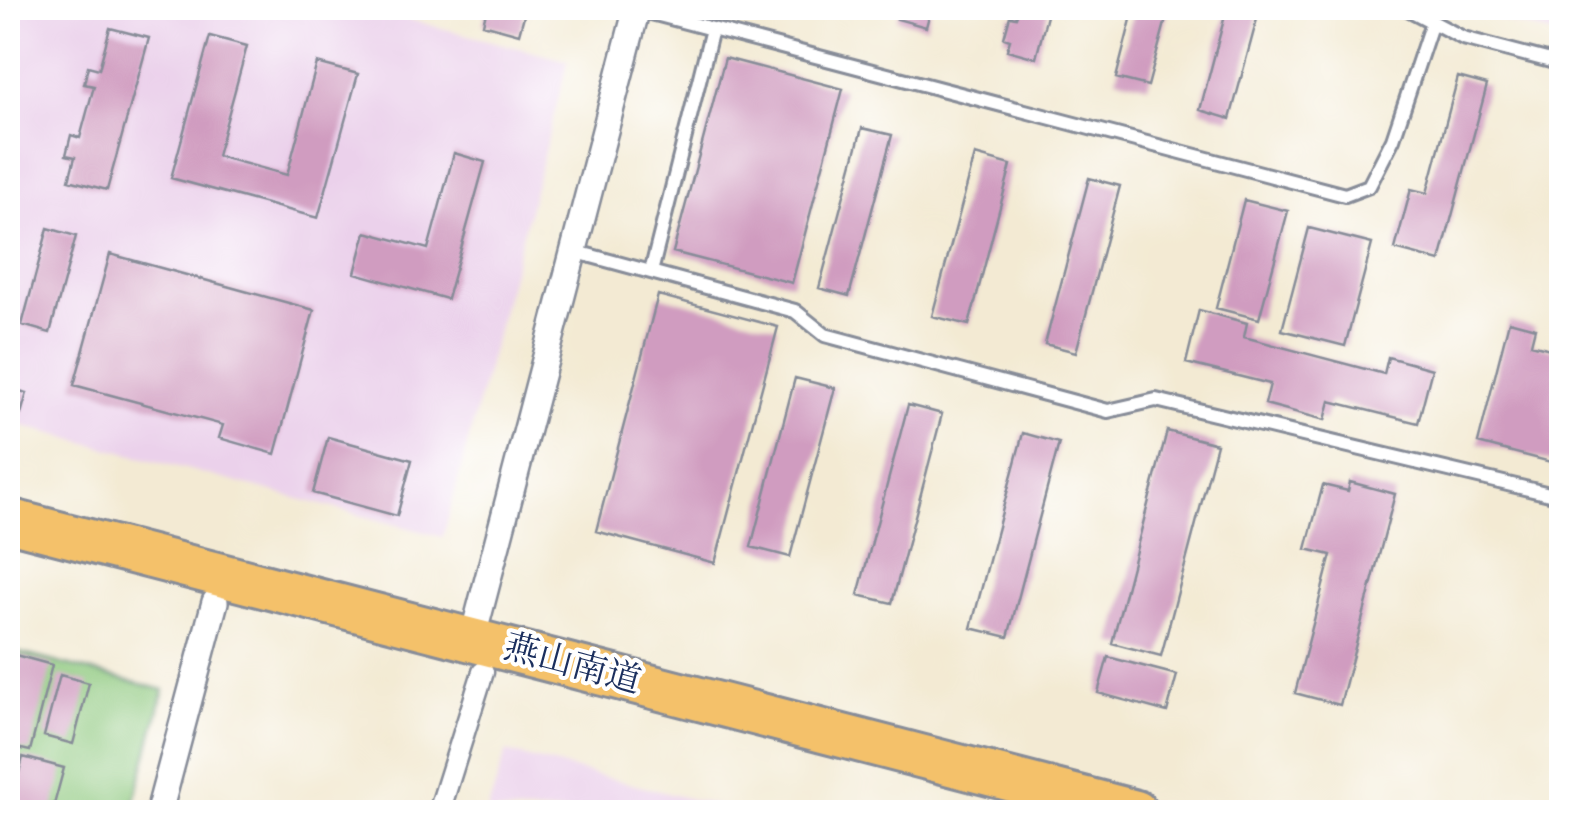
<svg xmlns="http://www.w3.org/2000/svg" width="1569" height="820" viewBox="0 0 1569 820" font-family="Vollkorn,'Noto Serif SC',serif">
  <rect width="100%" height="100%" fill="#fff"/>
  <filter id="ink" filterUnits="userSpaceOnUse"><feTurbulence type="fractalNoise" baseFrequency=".01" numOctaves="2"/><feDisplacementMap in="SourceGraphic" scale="20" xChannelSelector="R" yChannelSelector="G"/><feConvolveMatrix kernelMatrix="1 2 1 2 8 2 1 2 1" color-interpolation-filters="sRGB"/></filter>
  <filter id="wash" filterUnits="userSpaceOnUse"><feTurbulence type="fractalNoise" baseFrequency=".0048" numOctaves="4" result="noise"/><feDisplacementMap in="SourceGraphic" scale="40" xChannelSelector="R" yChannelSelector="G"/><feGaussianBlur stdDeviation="2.25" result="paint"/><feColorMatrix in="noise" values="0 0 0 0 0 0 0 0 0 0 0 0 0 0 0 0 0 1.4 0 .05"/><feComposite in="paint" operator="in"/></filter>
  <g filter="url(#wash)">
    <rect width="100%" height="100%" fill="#f3ead3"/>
    <path fill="#ebd1eb" d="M8,8H365L568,61L443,537L8,422Z
      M1455,8H1561V36Z
      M506,752L741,812H487Z"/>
    <path fill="#8cc77c" stroke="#547b6d" stroke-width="2.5" d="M8,650L164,690L132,812H8Z"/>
    <g id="blocks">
      <path fill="#d09cc0" d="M487,8H526L519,34L483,24Z
        M900,8H931L926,27L897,19Z
        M1019,8H1049L1036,58L1007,50L1010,40L1004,38L1010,16L1016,17Z
        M1134,8H1169L1148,86L1116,78Z
        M1227,8H1260L1230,119L1200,110Z
        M110,28L149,38L107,190L69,180L75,157L66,155L71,135L80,138L94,86L84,84L88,66L99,69Z
        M210,36L247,46L217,156L287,175L317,63L358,74L318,218L171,178Z
        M725,58L843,89L792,283L673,252Z
        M1458,77L1487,85L1440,261L1395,249L1411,189L1427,193Z
        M862,128L892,135L849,296L819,288Z
        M454,153L485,162L447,299L355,273L366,232L428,249Z
        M975,155L1011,165L969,325L932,316Z
        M1089,178L1120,186L1076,352L1045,344Z
        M1244,200L1288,211L1259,319L1216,308Z
        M48,228L76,236L50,333L22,325Z
        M1309,228L1372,244L1345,346L1282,330Z
        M110,254L314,310L275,454L219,438L223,425L74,385Z
        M658,295L778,327L715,563L596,531Z
        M1199,310L1247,323L1244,337L1384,374L1388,357L1432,369L1418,423L1330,401L1325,420L1265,404L1270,384L1186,363Z
        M1509,321L1535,328L1531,344L1562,352V465L1478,443Z
        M795,378L835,388L790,557L751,547Z
        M8,388L27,393L21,414L8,411Z
        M908,405L942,414L892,603L858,595Z
        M1167,431L1217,444L1161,656L1112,643Z
        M1023,433L1059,443L1008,637L971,628Z
        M328,437L412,460L397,516L313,493Z
        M1350,482L1395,494L1340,705L1295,693L1331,555L1306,549L1323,485L1348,491Z
        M8,653L52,665L30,751L8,746Z
        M1108,657L1177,675L1167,712L1098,693Z
        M60,675L89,683L73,744L44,736Z
        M23,757L64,768L52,812H9Z"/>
    </g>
  </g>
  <g filter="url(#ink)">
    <use href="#blocks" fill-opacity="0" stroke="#878c98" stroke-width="2.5"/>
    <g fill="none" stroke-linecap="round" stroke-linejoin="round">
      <defs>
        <path id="service" d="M1406,8L1463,38L1562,64
          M636,9L1345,195L1369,186L1393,139L1432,22
          M573,251L795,311L825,335L1108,411L1156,400L1562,497
          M651,272L712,29"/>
        <path id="pedestrian" d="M439,812L483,672"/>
        <path id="minor" d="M472,640L637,8
          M159,812L215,602"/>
        <path id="primary" d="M8,520L1136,812"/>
      </defs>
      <use href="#service" stroke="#878c98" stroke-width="18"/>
      <use href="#pedestrian" stroke="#878c98" stroke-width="25"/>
      <use href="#minor" stroke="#878c98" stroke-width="30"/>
      <use href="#primary" stroke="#878c98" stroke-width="48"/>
      <use href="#service" stroke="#fff" stroke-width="12"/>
      <use href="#pedestrian" stroke="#fff" stroke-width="20"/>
      <use href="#minor" stroke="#fff" stroke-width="25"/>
      <use href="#primary" stroke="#f4c16a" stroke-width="42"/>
    </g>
  </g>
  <g text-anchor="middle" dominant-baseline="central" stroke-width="8" stroke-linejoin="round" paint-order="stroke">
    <g font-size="35" fill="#1b2f5e" stroke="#fff">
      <text transform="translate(572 666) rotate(15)">燕山南道</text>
    </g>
  </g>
  <rect width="1569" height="820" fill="none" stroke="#fff" stroke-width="40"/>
</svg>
